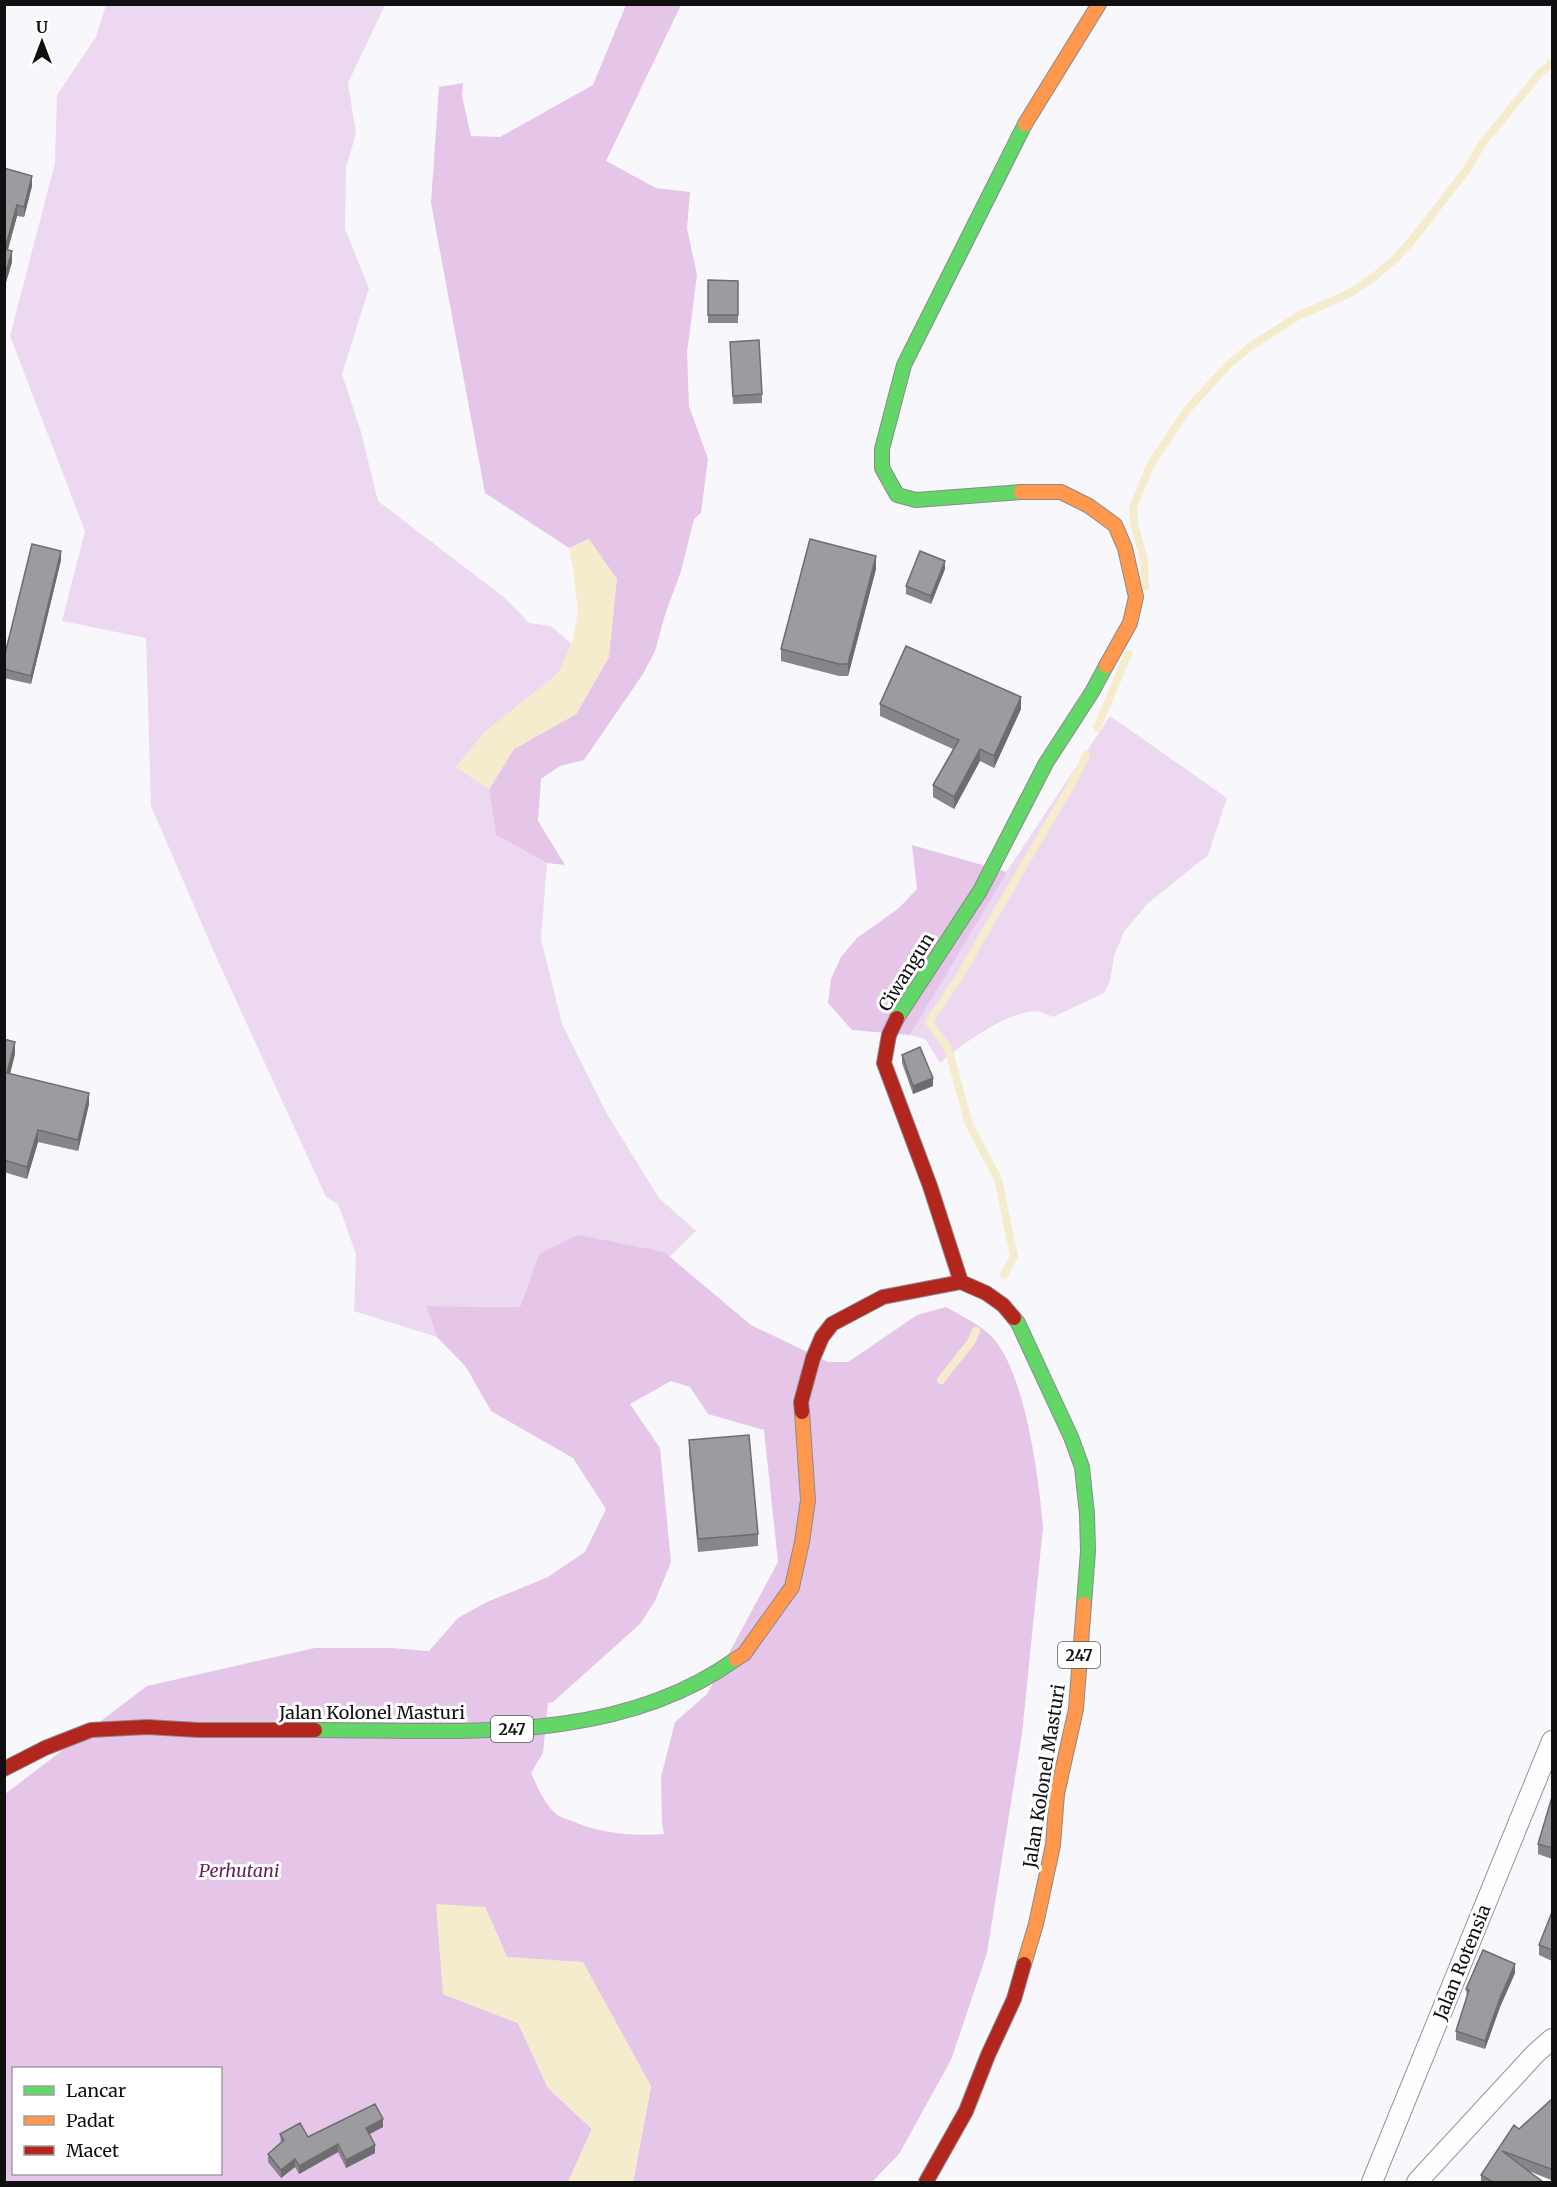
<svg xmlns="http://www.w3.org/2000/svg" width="1557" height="2187" viewBox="0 0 1557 2187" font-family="Merriweather,serif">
  <rect width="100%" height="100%" fill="#f7f7fc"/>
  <path fill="#edd8f2" d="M106,5H385L348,83L356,134L346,167L345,229L369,288L342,374L361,432L378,501L505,598L529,623L551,626L572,644L558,674L486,731L456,767L489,789L496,835L547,863L541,939L562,1024L607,1114L659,1198L696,1231L669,1257L659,1251L539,1254L520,1307L426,1306L437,1337L354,1311L356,1254L338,1204L326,1197L214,952L151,806L146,638L62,621L85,531L10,336L55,163L57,95L96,37Z
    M1110,716L1227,798L1208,855L1147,904L1124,932L1114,956L1110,981L1104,993L1053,1017C1049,1015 1044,1013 1040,1012C1012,1007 961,1045 940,1063L925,1039L910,1035L991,895Z"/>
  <path fill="#e5c6e9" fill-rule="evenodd" d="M626,5H681L606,161L656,188L690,192L687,228L697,275L687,353L689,406L708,459L701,513L694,519L681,571L665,615L655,651L643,674L584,760L560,766L541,779L538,821L565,865L547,863L496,835L489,789L514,749L576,714L609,657L589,539L569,548L485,493L431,203L439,87L463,83L462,96L471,136L500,137L593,85Z
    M912,845L1007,872L910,1035L852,1030L828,1003L831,979L841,957L857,938L899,908L917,889Z
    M578,1235L664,1252L751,1325L828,1362H848L917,1315L946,1307C960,1315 977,1323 989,1334C1025,1366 1039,1480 1043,1527L1022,1734L987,1953L951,2060L899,2154L872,2182H633L651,2086L507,1957L485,1907L443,1994L518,2023L548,2088L592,2129L568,2182H5V1794L147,1686L315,1648H391L429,1651L458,1618L487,1602L548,1577L585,1552L606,1509L573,1458L491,1411L466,1367L437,1337L426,1306L520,1307L539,1254ZM671,1381L690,1387L708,1414L764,1430L778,1562L707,1694L675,1722L661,1777L662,1824L664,1834C633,1836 601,1834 572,1821C566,1819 559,1817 555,1813C544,1803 537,1786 531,1773L543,1753L548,1703L553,1702L640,1624L655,1601L671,1562L660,1448L630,1404ZM14,2068H220V2174H14Z"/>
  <path fill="#f5ecce" d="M589,539L617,579L609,657L576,714L514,749L489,789L456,767L486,731L558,673L572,644L578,611L573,568L569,548Z
    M436,1904L485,1907L507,1957L583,1962L651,2086L633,2182H568L592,2129L548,2088L518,2023L443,1994Z"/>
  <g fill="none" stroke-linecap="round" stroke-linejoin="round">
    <path stroke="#f5ecce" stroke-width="8" d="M1145,587L1144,560L1134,524L1133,507L1151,464L1187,410L1229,364L1250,347L1298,316L1350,293L1375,276L1396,258L1414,238L1467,169L1482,144L1539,74L1552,63
      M1097,728L1128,654
      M1004,1275L1014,1256L998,1179L969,1124L948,1048L929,1022L959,977L1079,771L1086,755
      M941,1380L971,1342L976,1331"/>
    <defs>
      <path id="street" d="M1372,2182L1552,1741
        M1417,2182L1535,2054L1552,2039"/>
      <path id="fast" d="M1021,492L916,500L897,495L882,468V449L904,365L1025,124
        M897,1018L980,891L1046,763L1092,692L1106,666
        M1014,1318L1018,1323L1071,1437L1082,1467L1087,1514L1088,1551L1084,1604
        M315,1730C457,1730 615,1746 736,1659"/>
      <path id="slow" d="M1025,124L1099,4
        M1021,492H1061L1089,506L1115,525L1125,548L1136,597L1130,623L1106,666
        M736,1659L744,1654L792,1587L802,1542L808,1500L802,1412
        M1024,1964L1036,1924L1053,1845L1057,1794L1076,1709L1084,1604"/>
      <path id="jam" d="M897,1018L889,1035L884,1063L930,1186L961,1282
        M802,1412L801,1402L813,1358L822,1337L832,1324L883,1297L961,1282L986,1293L1003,1305L1014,1318
        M4,1769L45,1748L91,1730L147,1727L198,1730H315
        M926,2182L966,2111L988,2055L1014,1999L1024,1964"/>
    </defs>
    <use href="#street" stroke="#949496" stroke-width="22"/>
    <use href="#fast" stroke="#8b8b8d" stroke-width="16"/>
    <use href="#slow" stroke="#8b8b8d" stroke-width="16"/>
    <use href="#jam" stroke="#8b8b8d" stroke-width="16"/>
    <use href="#street" stroke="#fefeff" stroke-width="20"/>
    <use href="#fast" stroke="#63d668" stroke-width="14"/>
    <use href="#slow" stroke="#ff974d" stroke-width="14"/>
    <use href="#jam" stroke="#b3261e" stroke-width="14"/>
  </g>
  <path fill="#86868a" d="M4,168L32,186L24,217L17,216L8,250L12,262L4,289Z
    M708,280L738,281V323H708Z
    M730,350L762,394V403L733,404Z
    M61,560L31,684L4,678V658Z
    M876,569L848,676H839L781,661V649Z
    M945,569L931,604L906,594V586Z
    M880,704L1021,709L994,768L980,761L954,809L933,797V785L953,749L880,716Z
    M4,1039L15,1054L10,1074L89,1104L78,1151L38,1142L27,1179L4,1172Z
    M902,1055L933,1086L913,1094L902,1063Z
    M689,1440L758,1534V1546L698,1552L689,1453Z
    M1552,1797V1859L1538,1854V1844Z
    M1552,1912V1961L1539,1955V1945Z
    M1515,1973L1500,2007L1485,2049L1456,2040V2031L1467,1997L1466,1989Z
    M1552,2099V2179L1551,2180L1529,2171L1543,2182H1481V2175Z
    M383,2127L369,2134L375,2153L346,2168L338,2152L299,2174L295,2167L281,2178L268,2162V2154L281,2143L280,2134L308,2137Z"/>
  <path fill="#6d6d70" d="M32,176V186L24,217V207Z
    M17,205V216L5,259V249Z
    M12,251V262L4,289V278Z
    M61,551V560L31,684V676Z
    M876,556V569L848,676V664Z
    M945,561V569L931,604V596Z
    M1021,697V709L994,768V756Z
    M980,749V761L954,809V797Z
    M15,1042V1054L7,1085V1073Z
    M933,1078V1086L913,1094V1086Z
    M89,1093V1104L78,1151V1140Z
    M38,1130V1142L27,1179V1167Z
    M1515,1964V1973L1500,2007L1485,2049V2041L1500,1998Z
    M383,2119V2127L366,2136V2128Z
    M338,2144V2152L299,2174V2166Z
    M375,2145V2153L346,2168V2160Z
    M295,2159V2167L281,2178V2170Z
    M1552,2168V2179L1551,2180V2169Z"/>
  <path fill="#9c9ca0" stroke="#6d6d70" stroke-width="1.5" d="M4,168L32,176L24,207L17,205L5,249L12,251L4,278Z
    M708,280L738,281V315H708Z
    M759,340L762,394L733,396L730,342Z
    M810,539L876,556L848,664H839L781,649Z
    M32,544L61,551L31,676L4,669V658Z
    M920,551L945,561L931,596L906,586Z
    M906,646L1021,697L994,756L980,749L954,797L933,785L959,740L880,704Z
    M4,1039L15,1042L7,1073L89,1093L78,1140L38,1130L27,1167L4,1160Z
    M920,1047L933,1078L913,1086L902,1055Z
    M749,1435L758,1534L698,1539L689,1440Z
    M1552,1797V1848L1538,1844Z
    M1552,1912V1950L1539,1945Z
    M1483,1950L1515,1964L1500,1998L1485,2041L1456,2031L1469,1990L1466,1989Z
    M1552,2099V2168L1551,2169L1502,2151L1543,2182H1493L1481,2175L1514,2125L1519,2129Z
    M375,2104L383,2119L366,2128L375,2145L346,2160L338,2144L299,2166L295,2159L281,2170L268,2154L284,2140L280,2134L300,2123L308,2137Z"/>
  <g text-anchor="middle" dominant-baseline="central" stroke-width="6" stroke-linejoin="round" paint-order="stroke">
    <g fill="#fff" stroke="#585858" stroke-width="1.5">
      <rect x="1058" y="1642" width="42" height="26" rx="4.5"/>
      <rect x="491" y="1716" width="42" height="26" rx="4.5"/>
    </g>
    <g font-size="16" font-weight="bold" fill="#101010">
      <text x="1079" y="1655">247</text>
      <text x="512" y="1729">247</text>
    </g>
    <g font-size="18" fill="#101010" stroke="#fff">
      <text transform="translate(906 972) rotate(-58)">Ciwangun</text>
      <text x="372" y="1712">Jalan Kolonel Masturi</text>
      <text transform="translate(1044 1776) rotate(-81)">Jalan Kolonel Masturi</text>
      <text transform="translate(1462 1962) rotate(-68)">Jalan Rotensia</text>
    </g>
    <g font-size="18" font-style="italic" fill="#672258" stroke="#fff">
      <text x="239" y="1870">Perhutani</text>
    </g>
  </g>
  <rect width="1557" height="2187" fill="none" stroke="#101010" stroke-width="12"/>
  <rect x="12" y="2067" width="210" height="108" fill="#ffffff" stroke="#9f9f9f" stroke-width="1.5"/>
  <rect x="24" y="2086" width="30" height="9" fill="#63d668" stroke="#9f9f9f" stroke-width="1.5"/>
  <text x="66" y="2097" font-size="18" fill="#101010">Lancar</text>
  <rect x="24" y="2116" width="30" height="9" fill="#ff974d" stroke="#9f9f9f" stroke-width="1.5"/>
  <text x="66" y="2127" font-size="18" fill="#101010">Padat</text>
  <rect x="24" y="2146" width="30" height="9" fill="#b3261e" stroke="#9f9f9f" stroke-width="1.5"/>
  <text x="66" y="2157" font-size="18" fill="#101010">Macet</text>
  <g transform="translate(42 42)" stroke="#ffffff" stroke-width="4.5" paint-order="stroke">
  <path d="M0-4.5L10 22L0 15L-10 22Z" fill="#101010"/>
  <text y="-9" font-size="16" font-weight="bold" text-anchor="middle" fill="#101010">U</text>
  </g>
</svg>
